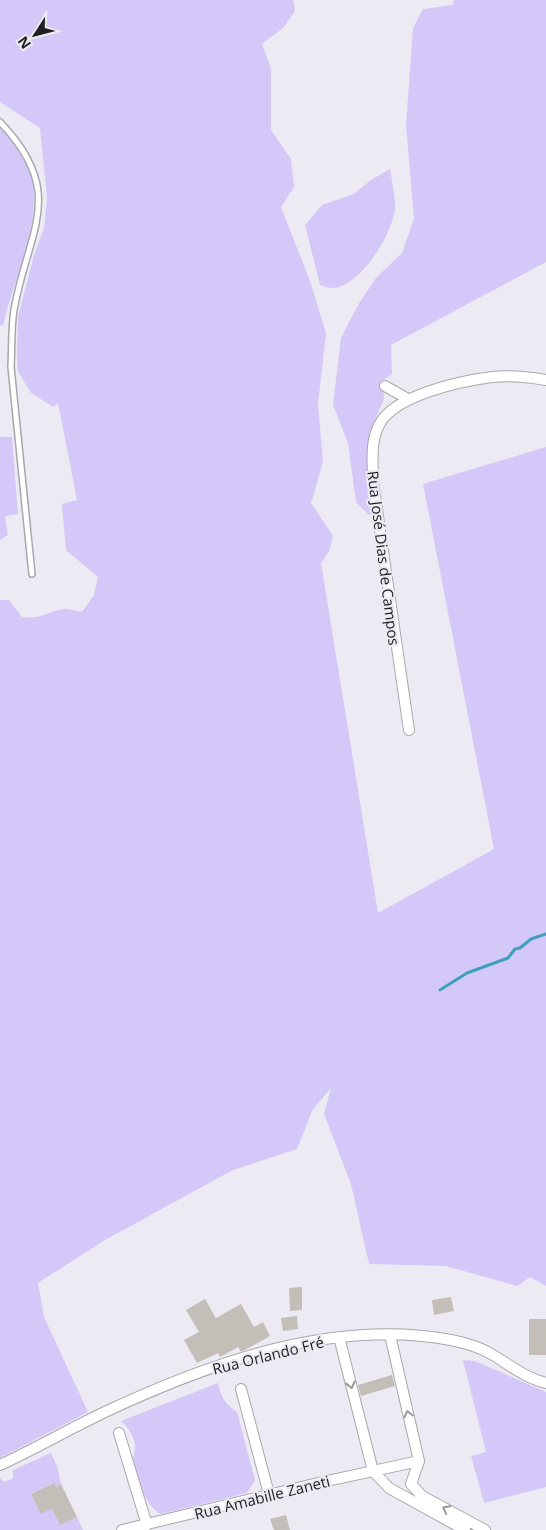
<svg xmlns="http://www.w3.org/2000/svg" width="546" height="1530" viewBox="0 0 546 1530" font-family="'Open Sans',sans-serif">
  <rect width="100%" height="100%" fill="#eceaf2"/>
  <path fill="#d4c8f8" d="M0,0H293L295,11L283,28L262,44L271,69V130L291,159L294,187L281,207L310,281L326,333L318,404L323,462L311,503L333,536L329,551L321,563L378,913L494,849L423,484L546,447V1286L530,1277L517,1286L446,1266L369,1264L351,1184L324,1114L331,1088L313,1109L297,1149L233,1170L105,1240L38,1283L44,1317L88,1412L0,1458V600H9L22,617C43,620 50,610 65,609C70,609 77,611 82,612L94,595L98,577L66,550L62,504L77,500L58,403L53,407L30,392L18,371L17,358L18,317L34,255L44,228L47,198L40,128L0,102Z
    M454,0H546V262L391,345L392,374L383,380L384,399L369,433L373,513L369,515L356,502L348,443L333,405L341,338L358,305L376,278L402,253L414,219L406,125L413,28L423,9L453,5Z
    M0,127C9,137 20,148 26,161C50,209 13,278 3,326L0,325Z
    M390,169C392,181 395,195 395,207C394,232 360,288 332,288C328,288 324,286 320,285L305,225L322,205L354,194L371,180Z
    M0,437H12L18,514L5,516L8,535L0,540Z
    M463,1360L475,1361L546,1392V1487L484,1503L471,1456L486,1452Z
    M218,1383C221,1397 225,1404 237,1412L255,1480L247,1493L161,1514C146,1507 135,1476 133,1460C133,1456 135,1452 135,1448C135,1437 129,1428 121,1421Z
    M51,1453L57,1466L61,1484L56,1487L53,1483L31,1494L41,1514L52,1509L60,1525L77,1517L83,1530H0V1478L4,1482L13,1478V1470Z"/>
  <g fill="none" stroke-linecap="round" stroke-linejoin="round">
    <path stroke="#409fbe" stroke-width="3" d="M440,990L467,973L508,958L515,949L520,948L531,939L546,934"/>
  </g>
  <path fill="#c3beb7" d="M302,1287V1310L290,1311L289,1288Z
    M451,1297L454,1311L434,1315L432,1300Z
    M205,1299L216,1318L241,1304L254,1327L263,1322L270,1336L243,1351L241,1352L238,1347L220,1357L218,1353L197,1363L184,1340L199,1332L186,1310Z
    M297,1316L298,1329L283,1331L281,1318Z
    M529,1319H546V1355H529Z
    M392,1375L395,1386L361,1396L358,1385Z
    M54,1483L56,1487L61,1484L77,1517L60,1525L52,1509L41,1514L31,1494Z
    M286,1515L290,1530H274L270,1519Z"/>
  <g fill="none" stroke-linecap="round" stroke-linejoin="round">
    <defs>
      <path id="service" d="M0,122C68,193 28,230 14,310C11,329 12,348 11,367L32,574"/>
      <path id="minor" d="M385,386L408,399
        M409,730L373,482C373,462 370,443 379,425C394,395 461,381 492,377C510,375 529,377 546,380
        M390,1335L419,1461
        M339,1337L373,1471L389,1488L465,1530
        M241,1389L269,1494
        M119,1433L147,1525
        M419,1461L411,1484L422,1496L485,1530
        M0,1465C35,1449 69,1429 105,1412C209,1363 334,1318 451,1340C466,1343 480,1347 493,1355C511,1366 526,1378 546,1383
        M122,1530L318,1483L419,1461"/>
    </defs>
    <use href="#service" stroke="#a9a7ae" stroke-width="8"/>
    <use href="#minor" stroke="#a9a7ae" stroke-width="12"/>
    <use href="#service" stroke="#fff" stroke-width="5"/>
    <use href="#minor" stroke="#fff" stroke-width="10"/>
  </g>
  <defs><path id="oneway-chevron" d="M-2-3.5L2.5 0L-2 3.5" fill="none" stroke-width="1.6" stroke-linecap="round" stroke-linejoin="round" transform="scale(1.25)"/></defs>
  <g stroke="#9a9a9c">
    <use href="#oneway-chevron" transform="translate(351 1385) rotate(76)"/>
    <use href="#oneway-chevron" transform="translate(408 1414) rotate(-103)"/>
    <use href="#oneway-chevron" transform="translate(446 1509) rotate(-152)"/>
  </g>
  <g text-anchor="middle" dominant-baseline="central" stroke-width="4.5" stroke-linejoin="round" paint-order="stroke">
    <g font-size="15" fill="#1f1f22" stroke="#eceaf2">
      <text transform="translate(384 558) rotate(83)">Rua José Dias de Campos</text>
      <text transform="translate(268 1355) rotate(-14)">Rua Orlando Fré</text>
      <text transform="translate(262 1497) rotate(-14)">Rua Amabille Zaneti</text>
    </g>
  </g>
  <g transform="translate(35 35) rotate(234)" stroke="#eceaf2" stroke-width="4" paint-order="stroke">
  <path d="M0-4L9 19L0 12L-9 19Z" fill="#1f1f22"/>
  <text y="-8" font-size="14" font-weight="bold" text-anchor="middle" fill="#1f1f22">N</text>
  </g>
</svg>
